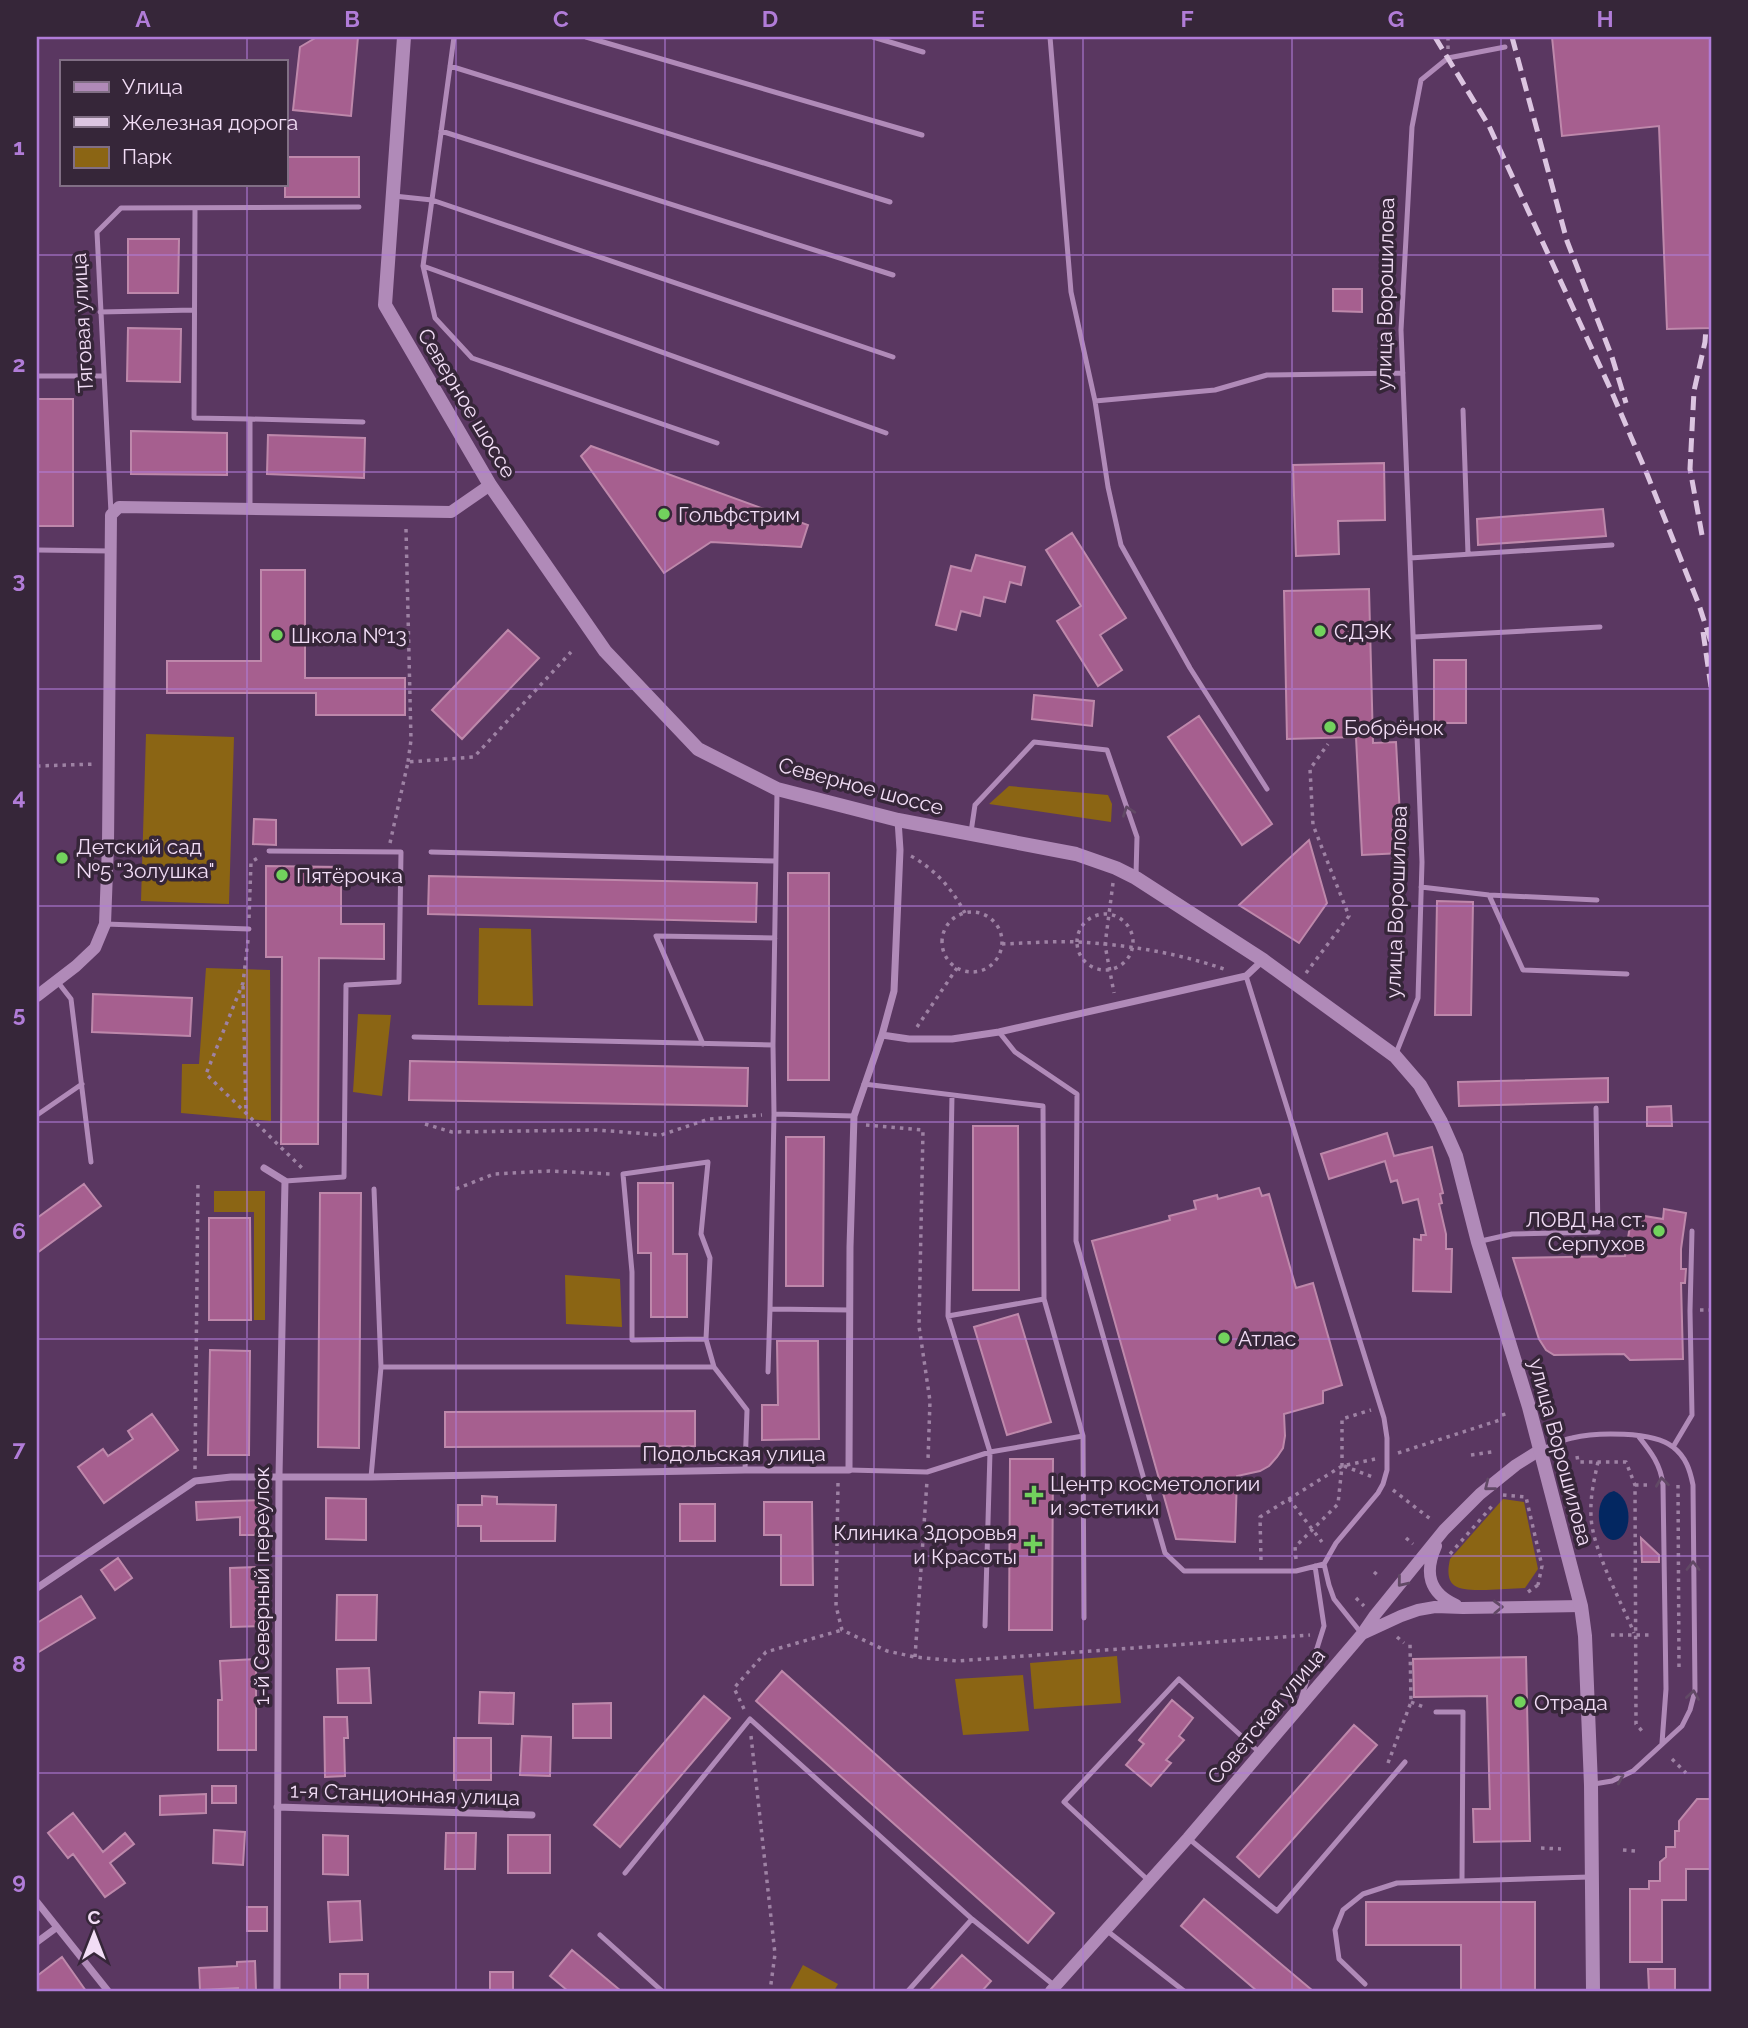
<svg xmlns="http://www.w3.org/2000/svg" width="1748" height="2028" viewBox="0 0 1748 2028" font-family="Raleway,sans-serif">
  <rect width="100%" height="100%" fill="#5a3761"/>
  <path fill="#8b6514" d="M146,734L234,737L229,904L141,901Z
    M1009,786L1108,795L1112,804L1111,822L989,804Z
    M479,928L531,929L533,1006L478,1005Z
    M206,968L270,970L271,1121L181,1113L182,1064H199Z
    M358,1014L391,1015L382,1096L353,1092Z
    M214,1191H265V1320H254V1212H214Z
    M565,1275L620,1279L622,1327L566,1324Z
    M1503,1499L1524,1502L1538,1569L1525,1588C1512,1589 1499,1589 1486,1590C1460,1590 1443,1590 1450,1559Z
    M1117,1656L1121,1703L1034,1709L1030,1663Z
    M1023,1675L1029,1731L963,1735L955,1679Z
    M803,1965L838,1984L834,1991H789Z"/>
  <path fill="#032761" d="M1614,1491C1634,1498 1633,1540 1613,1540C1596,1539 1592,1495 1614,1491Z"/>
  <path fill="#a65f8f" stroke="#be88ab" stroke-width="2" d="M317,37H358L351,116L293,110L300,47Z
    M1552,37H1711V328L1667,329L1659,126L1562,136Z
    M285,157H359V197H285Z
    M128,239H179L178,293H128Z
    M1333,289H1362V312L1333,311Z
    M128,328L181,329L180,382L127,381Z
    M37,399H73V526H37Z
    M131,431L227,433V475L131,474Z
    M268,435L365,438L364,478L267,474Z
    M591,446L808,525L801,547L711,542L664,573L581,456Z
    M1384,463L1385,520L1338,521L1339,554L1296,556L1293,465Z
    M1603,509L1606,536L1478,545L1477,519Z
    M1072,533L1126,618L1100,635L1122,670L1098,686L1057,621L1081,606L1046,550Z
    M976,555L1025,567L1021,585L1010,582L1005,602L984,597L980,616L961,611L956,630L936,625L951,566L971,571Z
    M261,570H305V678H405V715H316V693H167V661H261Z
    M1369,589L1373,743L1396,742L1402,853L1362,855L1356,737L1287,739L1284,591Z
    M508,630L539,658L462,739L432,710Z
    M1434,660H1466V723H1434Z
    M1034,695L1094,701L1092,726L1032,719Z
    M1199,716L1272,824L1242,845L1168,737Z
    M254,819L276,820V845L253,844Z
    M1309,840L1327,903L1299,943L1239,905Z
    M266,866L341,867V924H384V959L319,958L318,1144H281L282,957H266Z
    M788,873H829V1080H788Z
    M429,876L757,883L756,922L428,914Z
    M1437,901L1473,902L1471,1015H1435Z
    M93,994L192,998L190,1036L92,1032Z
    M410,1061L748,1068L747,1106L409,1100Z
    M1608,1078V1102L1459,1106L1458,1082Z
    M1671,1106L1672,1126H1647V1107Z
    M973,1126H1018L1019,1290H973Z
    M1387,1133L1394,1156L1432,1147L1443,1193L1440,1194L1442,1203L1439,1204L1446,1234V1249H1452L1451,1292L1413,1291L1414,1239L1421,1240V1235H1426L1418,1199L1403,1203L1397,1180L1391,1182L1385,1161L1329,1179L1321,1154Z
    M786,1137H824L823,1286H786Z
    M638,1183H673V1254H687V1317H651V1253H638Z
    M84,1184L101,1206L37,1253V1218Z
    M1259,1188L1262,1196L1269,1194L1296,1288L1313,1283L1342,1385L1323,1391V1403L1284,1414L1285,1436L1283,1448L1277,1457L1269,1466L1260,1471L1237,1476L1235,1542L1176,1539L1092,1241L1170,1220L1169,1216L1196,1209L1194,1201L1217,1195L1218,1199Z
    M320,1193H361L359,1448L318,1447Z
    M1664,1209L1686,1213L1681,1249V1269H1686L1685,1283H1681L1683,1359L1630,1360L1624,1354L1554,1355L1546,1350L1539,1339L1513,1258L1625,1256L1632,1214L1663,1219Z
    M209,1218H250L251,1320H209Z
    M1018,1314L1051,1422L1007,1435L974,1327Z
    M777,1341H818L819,1439L762,1440V1405H778Z
    M210,1350L250,1351L249,1455H208Z
    M695,1411V1446L445,1447V1412Z
    M152,1414L178,1450L104,1503L78,1467L103,1449L108,1456L133,1439L128,1431Z
    M1010,1459H1053L1052,1630H1009Z
    M482,1496L497,1497V1504L556,1505L555,1541H481V1526H458V1505H482Z
    M326,1498L366,1499V1540L326,1539Z
    M261,1500V1535H240V1517L197,1520L196,1502Z
    M764,1502H812L813,1585H781V1535H764Z
    M680,1504H715V1541H680Z
    M1641,1538L1659,1555V1562H1642Z
    M118,1558L132,1578L115,1590L101,1570Z
    M259,1567L261,1626L231,1627L230,1568Z
    M337,1595H377L376,1640H336Z
    M81,1596L95,1618L37,1653V1623Z
    M1526,1657L1530,1841L1474,1842L1473,1809H1490L1487,1696L1414,1697L1413,1659Z
    M256,1659V1750H218V1700H222L220,1661Z
    M369,1668L371,1703H338L337,1669Z
    M782,1671L1054,1913L1028,1943L756,1701Z
    M480,1692L514,1693L513,1724L479,1723Z
    M704,1696L730,1718L620,1847L594,1825Z
    M1172,1700L1193,1718L1179,1736L1184,1740L1166,1760L1171,1763L1151,1786L1126,1765L1144,1744L1139,1740Z
    M611,1703V1738H573V1704Z
    M324,1717H347L348,1738H344L345,1776L325,1777Z
    M1354,1725L1377,1745L1259,1877L1237,1857Z
    M522,1736L551,1737L550,1776L520,1775Z
    M454,1738H491V1780H454Z
    M212,1786H236V1803H212Z
    M206,1794V1813L160,1815V1796Z
    M1697,1799H1711V1869H1686V1900H1662V1962H1630V1889H1649V1881H1660V1862L1666,1857V1847H1675V1831H1679V1821Z
    M73,1813L103,1852L125,1833L134,1844L110,1863L125,1883L105,1897L73,1854L68,1858L48,1833Z
    M214,1830L245,1832L243,1865L213,1863Z
    M446,1833H476L475,1869H445Z
    M323,1835L348,1836V1875L323,1874Z
    M508,1835H550V1873H508Z
    M1204,1899L1313,1991H1257L1181,1926Z
    M360,1901L362,1940L330,1942L328,1902Z
    M1366,1902H1535V1991H1461V1945H1366Z
    M247,1907H267V1931H247Z
    M572,1950L621,1991H568L550,1976Z
    M962,1955L991,1981L982,1991H929Z
    M62,1957L86,1991H37V1976Z
    M255,1961L256,1991H238V1988L200,1990L199,1968L237,1966V1962Z
    M1648,1969H1675V1991H1649Z
    M490,1972H513V1991H490Z
    M340,1974H368V1991H340Z"/>
  <g fill="none" stroke-linecap="round" stroke-linejoin="round">
    <path stroke="#9e82a4" stroke-width="3.5" stroke-dasharray="3.5 5" stroke-linecap="butt" d="M1448,37V49
      M406,529L411,740L408,762
      M37,766L96,764
      M390,843L408,762L474,757L571,652
      M911,856C936,870 952,889 965,913
      M1113,883L1105,945L1114,993
      M942 942a30 30 0 1 1 60 0a30 30 0 1 1-60 0Z
      M1077 942a28 28 0 1 1 56 0a28 28 0 1 1-56 0Z
      M249,918L251,862L261,856
      M248,940L243,983L206,1074L302,1168
      M1002,944C1027,943 1053,941 1079,942C1128,945 1178,953 1224,969
      M1306,973L1349,916L1313,825L1310,769L1328,744
      M243,986L246,1112
      M917,1027L957,968
      M425,1124L452,1132L597,1130L661,1135L709,1119L762,1115
      M866,1125L923,1130L919,1326L930,1401L928,1460
      M456,1189L494,1174L549,1171L612,1174
      M1700,1310H1711
      M1502,1415L1506,1414
      M1398,1453L1503,1419
      M1471,1455L1492,1452
      M1577,1456L1578,1462H1626L1635,1485L1636,1724L1642,1731
      M1598,1462C1594,1480 1590,1497 1591,1516C1592,1549 1621,1601 1634,1633
      M1344,1466L1373,1477
      M195,1469L198,1181
      M838,1483L836,1606L842,1630L887,1651L915,1657L957,1661L1310,1635
      M1635,1485H1652
      M1678,1485L1679,1668
      M1393,1490L1433,1521
      M1503,1495L1526,1497L1542,1566L1538,1585L1540,1590
      M1289,1499L1322,1542
      M1406,1538L1413,1544
      M1450,1554L1493,1505
      M1296,1559L1295,1547L1338,1504L1342,1466V1419L1371,1410
      M1261,1560L1260,1517L1342,1466L1375,1459
      M1374,1572L1380,1577
      M1528,1592L1538,1585
      M1356,1598L1364,1606
      M1611,1635H1653
      M1397,1637L1404,1643
      M915,1657L927,1481
      M1411,1702L1426,1708
      M744,1709L734,1688L766,1652L842,1630
      M751,1736L775,1954L770,1991
      M1672,1759L1686,1773
      M1388,1763L1411,1702L1410,1643
      M1541,1848L1561,1849
      M1623,1850L1635,1851"/>
    <path stroke="#b08ab8" stroke-width="5" d="M454,37L423,266L886,433
      M586,37L922,135
      M873,37L923,52
      M1050,37L1071,292L1095,401L1215,390L1267,375L1403,373
      M450,66L890,202
      M441,131L893,275
      M394,196L432,200L893,357
      M195,208L194,418L250,419
      M423,266L435,318L472,358L717,443
      M100,312L194,310
      M37,376H103
      M1095,401L1108,487L1121,545L1190,668L1267,789
      M1463,410L1468,554
      M250,509V419L363,422
      M111,513L97,232L121,208L359,207
      M37,550L111,551
      M1410,558L1612,545
      M1414,637L1600,627
      M777,792L773,1045L774,1114L770,1309L850,1310
      M971,832L975,805L1034,742L1107,750L1137,837L1136,875
      M269,851L401,852L399,982L346,985L344,1177L285,1181
      M431,852L775,861
      M1421,887L1489,895L1597,900
      M1489,895L1523,970L1627,974
      M105,924L249,929
      M1246,976L1384,1418L1387,1438V1470L1383,1484L1378,1493L1336,1543L1324,1564L1329,1585L1334,1599L1362,1634
      M57,981L71,999L91,1162
      M999,1032L1015,1052L1077,1094L1076,1241L1165,1553L1184,1571H1296L1324,1564
      M414,1037L773,1045
      M703,1044L656,936L775,938
      M1395,1056L1418,998L1422,862L1401,330L1412,127L1421,80L1448,58L1505,47
      M864,1084L1043,1106L1044,1299L1083,1436L1084,1618
      M952,1095L948,1316L990,1452L985,1626
      M774,1114L854,1116
      M37,1115L82,1084
      M1481,1241L1512,1234L1598,1232L1596,1108
      M948,1316L1044,1299
      M706,1339L632,1340V1272L623,1174L708,1162L701,1234L710,1258L706,1339L714,1367
      M381,1367H714L747,1410L745,1470
      M768,1372L770,1309
      M1639,1437C1651,1452 1661,1465 1663,1485L1666,1689L1662,1743
      M1673,1447L1692,1415L1690,1311L1692,1231
      M1541,1450C1551,1446 1561,1440 1572,1438C1596,1432 1653,1431 1673,1447C1686,1457 1690,1470 1693,1485L1695,1691L1690,1710L1682,1726L1633,1771L1612,1781L1594,1784
      M849,1470L927,1472L990,1452L1083,1436
      M371,1477L381,1367L374,1189
      M1301,1699L1324,1626L1315,1566
      M1436,1712H1463L1462,1880
      M1188,1838L1277,1911L1405,1762
      M625,1873L750,1719L972,1919
      M1149,1881L1064,1802L1179,1679L1260,1753
      M1106,1930L1184,1991
      M600,1935L662,1991
      M1365,1984L1339,1959L1335,1930L1343,1910L1363,1894L1397,1883L1589,1877
      M908,1991L972,1919L1055,1986"/>
    <path stroke="#b08ab8" stroke-width="7" d="M882,1035L909,1039H952L999,1032L1246,976L1263,960
      M264,1168L285,1181L279,1476L277,1991
      M37,1588L195,1481L231,1477H371L745,1470H849L850,1247L854,1116L882,1035L894,991L900,850L898,820
      M277,1807L532,1815
      M37,1902L108,1991
      M37,1942L56,1928"/>
    <path stroke="#b08ab8" stroke-width="12" d="M37,996L76,966L95,948L105,924L108,845L111,515L119,507L451,512L490,485
      M1436,1546C1424,1573 1429,1593 1456,1605
      M1362,1634L1375,1615L1444,1530L1480,1494L1516,1465L1540,1450
      M1051,1991L1188,1838L1362,1634L1401,1616L1418,1610L1435,1607L1463,1608L1581,1606"/>
    <path stroke="#b08ab8" stroke-width="14" d="M404,37L385,305L490,485L605,651L698,749L777,789L898,820L1076,854L1116,868L1136,878L1263,960L1395,1056L1420,1085L1441,1122L1456,1156L1478,1242L1529,1407L1581,1606L1585,1636L1591,1785L1593,1991"/>
    <path stroke="#dcc5e1" stroke-width="5" stroke-dasharray="14 7" stroke-linecap="butt" d="M1435,37L1489,126L1610,388L1647,474L1699,605L1711,642
      M1512,37L1567,241L1612,357L1626,403
      M1702,535L1690,469L1694,391L1705,342L1706,328
      M1703,632L1711,687"/>
  </g>
  <defs><path id="oneway-chevron" d="M-2-3.5L2.5 0L-2 3.5" fill="none" stroke-width="1.6" stroke-linecap="round" stroke-linejoin="round" transform="scale(1.75)"/></defs>
  <g stroke="#614965">
    <use href="#oneway-chevron" transform="translate(1128 811) rotate(-109)"/>
    <use href="#oneway-chevron" transform="translate(1662 1482) rotate(-97)"/>
    <use href="#oneway-chevron" transform="translate(1489 1486) rotate(141)"/>
    <use href="#oneway-chevron" transform="translate(1693 1566) rotate(-90)"/>
    <use href="#oneway-chevron" transform="translate(1402 1582) rotate(129)"/>
    <use href="#oneway-chevron" transform="translate(1498 1607) rotate(-2)"/>
    <use href="#oneway-chevron" transform="translate(1693 1695) rotate(-81)"/>
    <use href="#oneway-chevron" transform="translate(1619 1777) rotate(-24)"/>
  </g>
  <path fill="none" stroke="#b17cd8" stroke-width="2" stroke-opacity="0.55" d="M247,37V61M456,37V1991M665,37V1991M874,37V1991M1083,37V1991M1292,37V1991M1501,37V1991M247,184V1991M37,255H1711M37,472H1711M37,689H1711M37,906H1711M37,1122H1711M37,1339H1711M37,1556H1711M37,1773H1711"/>
  <g fill="#72d25d" stroke="#362639" stroke-width="2.5">
    <circle cx="664" cy="514" r="7"/>
    <circle cx="1320" cy="631" r="7"/>
    <circle cx="277" cy="635" r="7"/>
    <circle cx="1330" cy="727" r="7"/>
    <circle cx="62" cy="858" r="7"/>
    <circle cx="282" cy="875" r="7"/>
    <circle cx="1659" cy="1231" r="7"/>
    <circle cx="1224" cy="1338" r="7"/>
    <path d="M1030.5 1484.5h7v7h7v7h-7v7h-7v-7h-7v-7h7z"/>
    <path d="M1029.5 1533.5h7v7h7v7h-7v7h-7v-7h-7v-7h7z"/>
    <circle cx="1520" cy="1702" r="7"/>
  </g>
  <g text-anchor="middle" dominant-baseline="central" stroke-width="7" stroke-linejoin="round" paint-order="stroke">
    <g font-size="21" fill="#f2ddf6" stroke="#362639">
      <text transform="translate(1385 294) rotate(-89)">улица Ворошилова</text>
      <text transform="translate(82 323) rotate(-93)">Тяговая улица</text>
      <text transform="translate(467 403) rotate(59)">Северное шоссе</text>
      <text transform="translate(861 786) rotate(15)">Северное шоссе</text>
      <text transform="translate(1396 902) rotate(-88)">улица Ворошилова</text>
      <text transform="translate(1561 1452) rotate(75)">улица Ворошилова</text>
      <text x="734" y="1453">Подольская улица</text>
      <text transform="translate(261 1586) rotate(-90)">1-й Северный переулок</text>
      <text transform="translate(1266 1716) rotate(-50)">Советская улица</text>
      <text transform="translate(405 1794) rotate(2)">1-я Станционная улица</text>
    </g>
    <g font-size="21" fill="#f2ddf6" stroke="#362639" text-anchor="start">
      <text x="678" y="514">Гольфстрим</text>
      <text x="1334" y="631">СДЭК</text>
      <text x="291" y="635">Школа №13</text>
      <text x="1344" y="727">Бобрёнок</text>
      <text x="76" y="846">Детский сад<tspan x="76" dy="24">№5 "Золушка"</tspan></text>
      <text x="296" y="875">Пятёрочка</text>
      <text x="1645" y="1219" text-anchor="end">ЛОВД на ст.<tspan x="1645" dy="24">Серпухов</tspan></text>
      <text x="1238" y="1338">Атлас</text>
      <text x="1050" y="1483">Центр косметологии<tspan x="1050" dy="24">и эстетики</tspan></text>
      <text x="1017" y="1532" text-anchor="end">Клиника Здоровья<tspan x="1017" dy="24">и Красоты</tspan></text>
      <text x="1534" y="1702">Отрада</text>
    </g>
  </g>
  <rect width="1748" height="2028" fill="none" stroke="#362639" stroke-width="77"/>
  <rect x="60" y="60" width="228" height="126" fill="#362639" stroke="#816f85" stroke-width="2"/>
  <rect x="74" y="82" width="35" height="10" fill="#b08ab8" stroke="#816f85" stroke-width="2"/>
  <text x="122" y="94" font-size="21" fill="#f2ddf6">Улица</text>
  <rect x="74" y="117" width="35" height="10" fill="#dcc5e1" stroke="#816f85" stroke-width="2"/>
  <text x="122" y="130" font-size="21" fill="#f2ddf6">Железная дорога</text>
  <rect x="74" y="147" width="35" height="21" fill="#8b6514" stroke="#816f85" stroke-width="2"/>
  <text x="122" y="164" font-size="21" fill="#f2ddf6">Парк</text>
  <g transform="translate(94 1934)" stroke="#362639" stroke-width="5" paint-order="stroke">
  <path d="M0-5L12 26L0 18L-12 26Z" fill="#f2ddf6"/>
  <text y="-10" font-size="19" font-weight="bold" text-anchor="middle" fill="#f2ddf6">С</text>
  </g>
  <rect x="38" y="38" width="1672" height="1952" fill="none" stroke="#b17cd8" stroke-width="2.5"/>
  <g font-size="23" text-anchor="middle" font-weight="bold" fill="#b17cd8">
    <text x="143" y="27">A</text>
    <text x="352" y="27">B</text>
    <text x="561" y="27">C</text>
    <text x="770" y="27">D</text>
    <text x="978" y="27">E</text>
    <text x="1187" y="27">F</text>
    <text x="1396" y="27">G</text>
    <text x="1605" y="27">H</text>
    <text x="19" y="155">1</text>
    <text x="19" y="372">2</text>
    <text x="19" y="588">3</text>
    <text x="19" y="805">4</text>
    <text x="19" y="1022">5</text>
    <text x="19" y="1239">6</text>
    <text x="19" y="1456">7</text>
    <text x="19" y="1672">8</text>
    <text x="19" y="1889">9</text>
  </g>
</svg>
